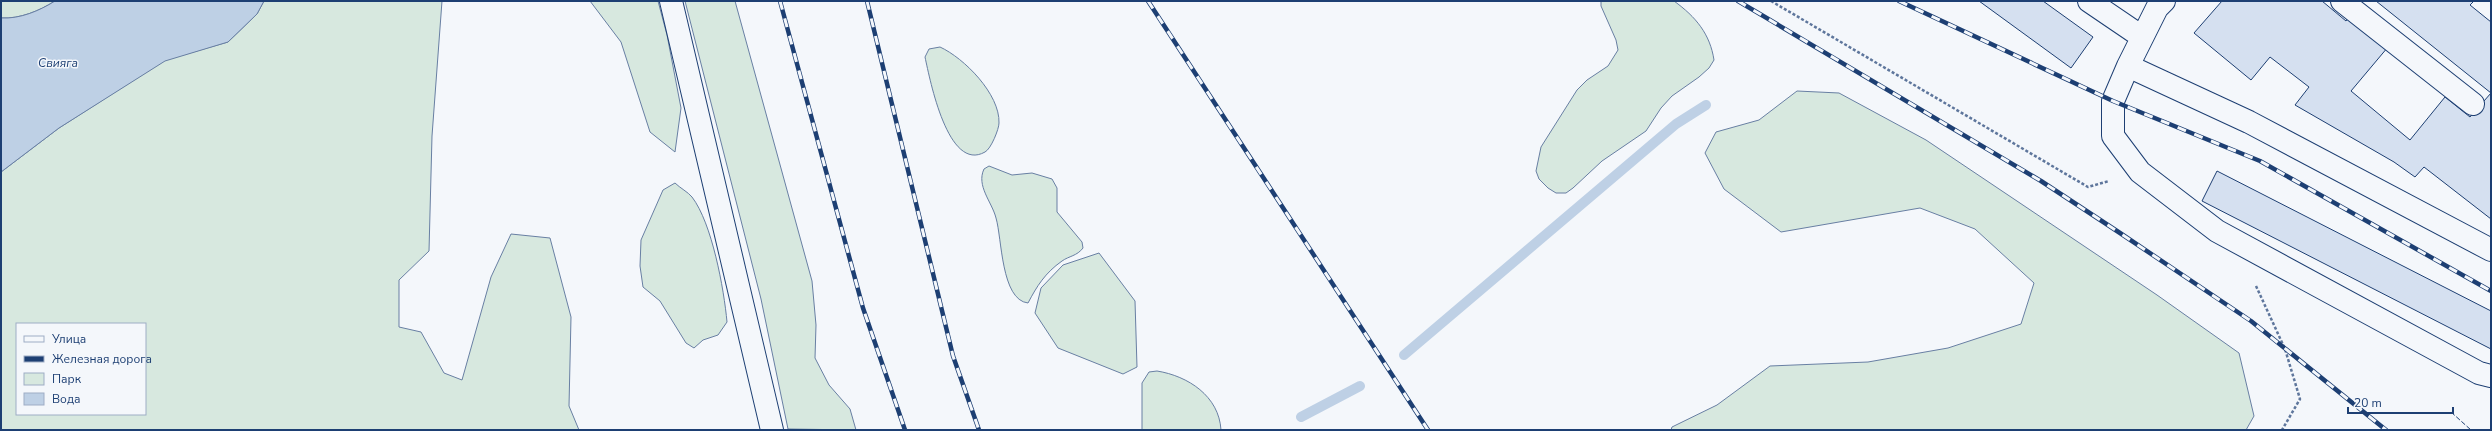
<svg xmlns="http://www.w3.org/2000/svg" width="2492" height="431" viewBox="0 0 2492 431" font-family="'Nunito Sans',sans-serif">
  <rect width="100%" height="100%" fill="#f4f7fb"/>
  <path fill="#d7e8df" stroke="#687fa3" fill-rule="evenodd" d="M1,1H55C39,11 20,19 1,18Z
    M264,1H442L432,136L429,251L399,280V327L421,332L444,373L462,380L491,277L511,234L550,238L571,317L569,406L579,430H1V172L59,128L165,60L228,42L257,14ZM17,324H145V414H17Z
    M590,1H658L667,35L681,108L675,152L650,132L621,42Z
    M685,1H735L812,281L816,325L815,358L829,385L850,409L856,430L788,429L761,299Z
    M1601,1H1674C1696,17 1710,34 1714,60L1709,68L1699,77L1672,96L1661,108L1646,131L1602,161L1573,188L1566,193H1556L1548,188L1539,179L1536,171L1541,147L1577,90L1587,80L1608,66L1618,50L1616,40L1601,6Z
    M940,47C964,58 1000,94 999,123C999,129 991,149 985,152C948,173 930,80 925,57L929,49Z
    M1797,91L1839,93L1926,140L2157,295L2239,353L2254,416L2246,430H1671L1672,427L1717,405L1770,366L1868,362L1948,348L2021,324L2034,283L1975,229L1920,208L1781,232L1724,189L1705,153L1716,132L1759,120Z
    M989,166L1012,175L1032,173L1052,179L1057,188V212L1082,242L1083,248C1077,256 1069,256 1062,261C1045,273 1037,286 1028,303C1001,300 1002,238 996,218C992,202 976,186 984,169Z
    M675,183C680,188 688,192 692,197C712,223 724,289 727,322L718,335L703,340L694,348L686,343L660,301L643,287L640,266L641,240L663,190Z
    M1099,253L1135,301L1137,367L1123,374L1058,348L1035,313L1041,288L1063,265Z
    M1157,371C1188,376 1219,396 1221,430H1142V383L1149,372Z"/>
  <path fill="#bed0e5" stroke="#687fa3" d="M55,1H264L257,14L228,42L165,61L59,128L1,172V18C20,19 39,11 55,1Z"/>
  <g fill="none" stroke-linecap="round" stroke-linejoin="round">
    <path stroke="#bed0e5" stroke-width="10" d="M1404,355L1676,124L1706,105
      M1301,417L1360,386"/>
  </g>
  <path fill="#d5e0f0" stroke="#1d3f73" d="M1979,1H2043L2093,37L2071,68Z
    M2222,1H2322L2346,21L2350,15L2388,47L2351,91L2410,140L2445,97L2470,117L2491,93L2376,1H2474L2470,5L2491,22V219L2424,167L2415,177L2394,162L2295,105L2309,87L2270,57L2251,80L2194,33Z
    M2217,171L2491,311V349L2202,201Z"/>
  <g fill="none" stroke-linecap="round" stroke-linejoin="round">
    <defs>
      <path id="minor" d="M671,1L772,430
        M2089,1L2142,37
        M2164,1L2157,8L2128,66L2113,101V136L2140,172L2217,231L2479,373L2491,376
        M2342,1L2473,104
        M2128,66L2249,122L2491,250"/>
    </defs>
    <use href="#minor" stroke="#1d3f73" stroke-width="24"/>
    <path stroke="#5e769c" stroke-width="2.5" stroke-dasharray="3 2" stroke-linecap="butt" d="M1771,1L2088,187L2109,181
      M2256,286L2285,349L2300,399L2282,430"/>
    <use href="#minor" stroke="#f4f7fb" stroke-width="22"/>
    <defs>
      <path id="rail" d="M780,1L863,308L905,430
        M867,1L953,356L979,430
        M1148,1L1428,430
        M1738,1L2041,181L2120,233L2251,321L2386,430
        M1899,1L2113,101L2260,161L2491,291"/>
    </defs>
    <use href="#rail" stroke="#1d3f73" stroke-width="4.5"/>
    <use href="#rail" stroke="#f4f7fb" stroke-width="3" stroke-dasharray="9" stroke-linecap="butt"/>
    <path stroke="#1d3f73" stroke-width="1" stroke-dasharray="5 2" stroke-linecap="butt" d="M2451,412L2471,430"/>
  </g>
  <g text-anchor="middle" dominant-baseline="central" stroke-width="3" stroke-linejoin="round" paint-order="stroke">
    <g font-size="12" font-style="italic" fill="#1d3f73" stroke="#f4f7fb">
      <text x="58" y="63">Свияга</text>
    </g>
  </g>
  <rect width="2492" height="431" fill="none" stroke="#1d3f73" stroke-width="4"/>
  <rect x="16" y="323" width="130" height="92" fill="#f4f7fb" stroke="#9eadc5"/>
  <rect x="24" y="336" width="20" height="6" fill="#f4f7fb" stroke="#9eadc5"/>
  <text x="52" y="343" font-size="12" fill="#1d3f73">Улица</text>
  <rect x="24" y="356" width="20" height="6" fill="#1d3f73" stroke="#9eadc5"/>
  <text x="52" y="363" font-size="12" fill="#1d3f73">Железная дорога</text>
  <rect x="24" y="373" width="20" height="12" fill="#d7e8df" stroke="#9eadc5"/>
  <text x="52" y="383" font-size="12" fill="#1d3f73">Парк</text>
  <rect x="24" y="393" width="20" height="12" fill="#bed0e5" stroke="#9eadc5"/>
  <text x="52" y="403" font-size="12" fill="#1d3f73">Вода</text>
  <path d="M2348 407v6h105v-6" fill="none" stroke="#1d3f73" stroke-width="2"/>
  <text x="2354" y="407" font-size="12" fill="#1d3f73" stroke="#f4f7fb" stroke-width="3" paint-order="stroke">20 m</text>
</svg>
